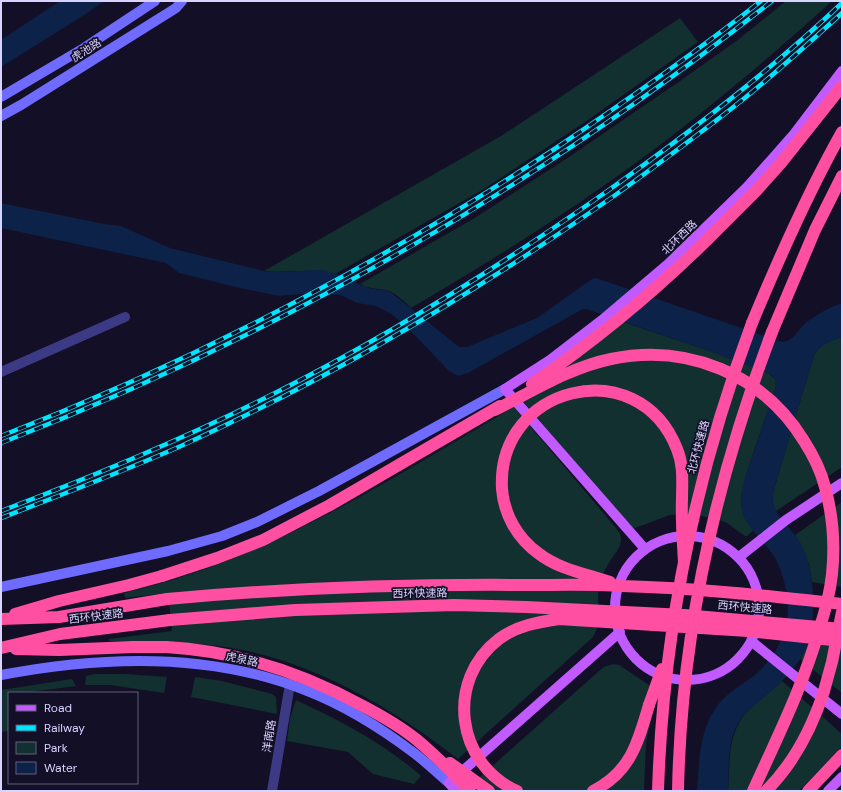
<svg xmlns="http://www.w3.org/2000/svg" width="843" height="792" viewBox="0 0 843 792" font-family="'DM Sans','Noto Sans SC',sans-serif">
  <rect width="100%" height="100%" fill="#130f26"/>
  <path fill="#12302f" d="M786,1H832C788,41 743,80 696,117C607,188 510,250 411,308C404,301 395,292 385,290C376,288 368,289 360,284L473,219L566,159L680,81L739,39Z
    M680,18L698,42L585,122L484,189L335,274C312,267 288,274 264,271L501,136Z
    M623,322L710,351L768,373L775,379V389L746,475L741,497L742,510L744,517L754,530L747,536H745L727,523L717,519L690,514L670,515L635,528L631,527L522,400Z
    M842,337V467L776,511C772,504 772,497 774,489L814,355C821,344 829,341 842,337Z
    M514,407L616,528C618,531 621,534 621,538C622,548 613,555 609,563C605,569 602,576 600,583C595,601 603,621 593,637L458,759C396,711 324,668 247,651C202,641 155,642 109,641V639L172,631L168,593L125,598L124,593C148,587 171,581 194,573C308,534 411,467 514,407Z
    M842,502V587L812,582L809,564L795,535Z
    M810,639L842,640V693L800,659Z
    M613,664L619,665L655,689L656,692L646,744L644,791H481L476,786L480,777L599,671L604,667Z
    M95,674H125L167,677L164,693L110,685H85L86,676Z
    M195,677L222,681L272,694L276,697L277,714L191,697Z
    M72,679L76,686L22,693H9V731L1,732V690Z
    M782,681L842,734V746L799,791H728C730,765 727,736 745,714C756,702 770,693 782,681Z
    M296,700C341,721 384,743 421,776L414,784L373,774L348,752L287,741L290,718Z"/>
  <path fill="#0c2248" d="M60,1H104L86,14L1,67V40Z
    M1,203L104,224L121,226L170,248L264,271C283,274 301,270 320,270C336,271 351,282 366,287C376,291 382,287 393,294L459,347H467L537,318L592,279L596,278L782,342C794,342 799,327 808,321C819,313 830,307 842,303V337C829,341 821,344 814,355L774,489C767,516 794,526 803,548C814,572 815,606 811,632C807,658 784,681 764,697C754,706 743,713 737,725C727,745 729,770 728,791H697C699,763 699,733 715,709C724,695 738,687 751,678C769,664 784,642 787,620C790,602 784,573 775,558C771,551 765,545 760,539C754,531 744,521 742,511C738,490 749,466 756,447C762,428 768,408 775,389V379L770,374L710,351L586,309L581,310L468,373L458,376L448,370L406,326L391,314L376,306L357,303L341,295L300,294L279,296L240,288L179,273L166,263L1,228Z"/>
  <g fill="none" stroke-linecap="round" stroke-linejoin="round">
    <path stroke="#3d3a85" stroke-width="10" d="M1,372L125,317
      M272,791L290,684"/>
    <path stroke="#6f6bff" stroke-width="10" d="M1,97L84,48L155,1
      M1,116L21,105L176,8L182,1
      M1,587L168,551L222,536L257,522L319,491L505,389
      M1,675C100,656 209,652 305,690C344,705 381,728 414,753C426,762 437,773 449,783"/>
    <path stroke="#c25bff" stroke-width="10" d="M615 608a72 72 0 1 1 144 0a72 72 0 1 1-144 0Z
      M645,549L505,389L550,360L602,320L668,264L747,187L772,159L794,134L842,71
      M739,557L786,520L842,483
      M751,641L842,714
      M456,791L449,783L620,632
      M828,791L842,777"/>
    <path stroke="#ff4fa3" stroke-width="12" d="M708,239L756,191L781,163L842,86
      M752,323C779,258 807,194 842,132
      M772,332L815,230L842,176
      M15,614L59,601L129,585L162,576
      M1,619L59,617L167,599
      M1,648L60,634L170,620
      M16,649L59,650L133,647H166
      M824,691L832,662L842,612
      M593,791C631,772 638,742 649,705
      M808,791L842,755"/>
    <defs>
      <path id="rail" d="M1,436C197,360 381,263 556,148C626,101 695,53 761,1
        M1,443C278,336 539,185 772,1
        M1,511C94,476 186,438 275,393C390,335 500,266 606,192C688,134 769,72 842,3
        M1,518C61,495 122,472 181,446C333,377 477,292 614,196C657,165 700,134 741,101C776,73 809,43 842,13"/>
    </defs>
    <use href="#rail" stroke="#00e5ff" stroke-width="4.5"/>
    <use href="#rail" stroke="#130f26" stroke-width="3" stroke-dasharray="9" stroke-linecap="butt"/>
    <path stroke="#ff4fa3" stroke-width="12" d="M532,384C595,341 653,293 708,239
      M495,410C531,392 571,367 611,359C687,343 763,374 804,441C813,455 821,471 825,487C833,516 835,545 832,574C830,593 825,612 819,630C803,686 777,738 753,791
      M162,576L217,558L263,540L330,505L500,406
      M610,582C586,574 558,569 538,553C517,538 504,514 502,489C496,386 638,350 677,449C684,466 682,482 682,499C681,521 683,542 684,563
      M167,599C287,588 407,584 527,585C558,585 590,584 622,586C696,588 769,596 842,604
      M170,620L295,610L454,605L526,607L684,615L842,629
      M166,647C238,651 301,672 363,706C382,716 401,727 417,740C436,756 453,773 470,791
      M649,705L662,669
      M450,763L489,791
      M517,791C456,764 445,680 499,639C516,626 538,622 559,619L748,631L842,641
      M658,791C663,631 696,473 752,323
      M678,791C681,634 716,479 772,332
      M766,791C794,763 812,728 824,691"/>
  </g>
  <g text-anchor="middle" dominant-baseline="central" stroke-width="3.5" stroke-linejoin="round" paint-order="stroke">
    <g font-size="11" fill="#d9d4ff" stroke="#130f26">
      <text transform="translate(86 50) rotate(-32)">虎池路</text>
      <text transform="translate(679 237) rotate(-44)">北环西路</text>
      <text transform="translate(698 447) rotate(-75)">北环快速路</text>
      <text transform="translate(420 593) rotate(-1)">西环快速路</text>
      <text transform="translate(745 607) rotate(5)">西环快速路</text>
      <text transform="translate(96 616) rotate(-7)">西环快速路</text>
      <text transform="translate(242 659) rotate(12)">虎泉路</text>
      <text transform="translate(269 736) rotate(-81)">洋南路</text>
    </g>
  </g>
  <rect width="843" height="792" fill="none" stroke="#d9d4ff" stroke-width="4"/>
  <rect x="8" y="692" width="130" height="92" fill="#130f26" stroke="#625e7d"/>
  <rect x="16" y="705" width="20" height="6" fill="#c25bff" stroke="#625e7d"/>
  <text x="44" y="712" font-size="12" fill="#d9d4ff">Road</text>
  <rect x="16" y="725" width="20" height="6" fill="#00e5ff" stroke="#625e7d"/>
  <text x="44" y="732" font-size="12" fill="#d9d4ff">Railway</text>
  <rect x="16" y="742" width="20" height="12" fill="#12302f" stroke="#625e7d"/>
  <text x="44" y="752" font-size="12" fill="#d9d4ff">Park</text>
  <rect x="16" y="762" width="20" height="12" fill="#0c2248" stroke="#625e7d"/>
  <text x="44" y="772" font-size="12" fill="#d9d4ff">Water</text>
</svg>
